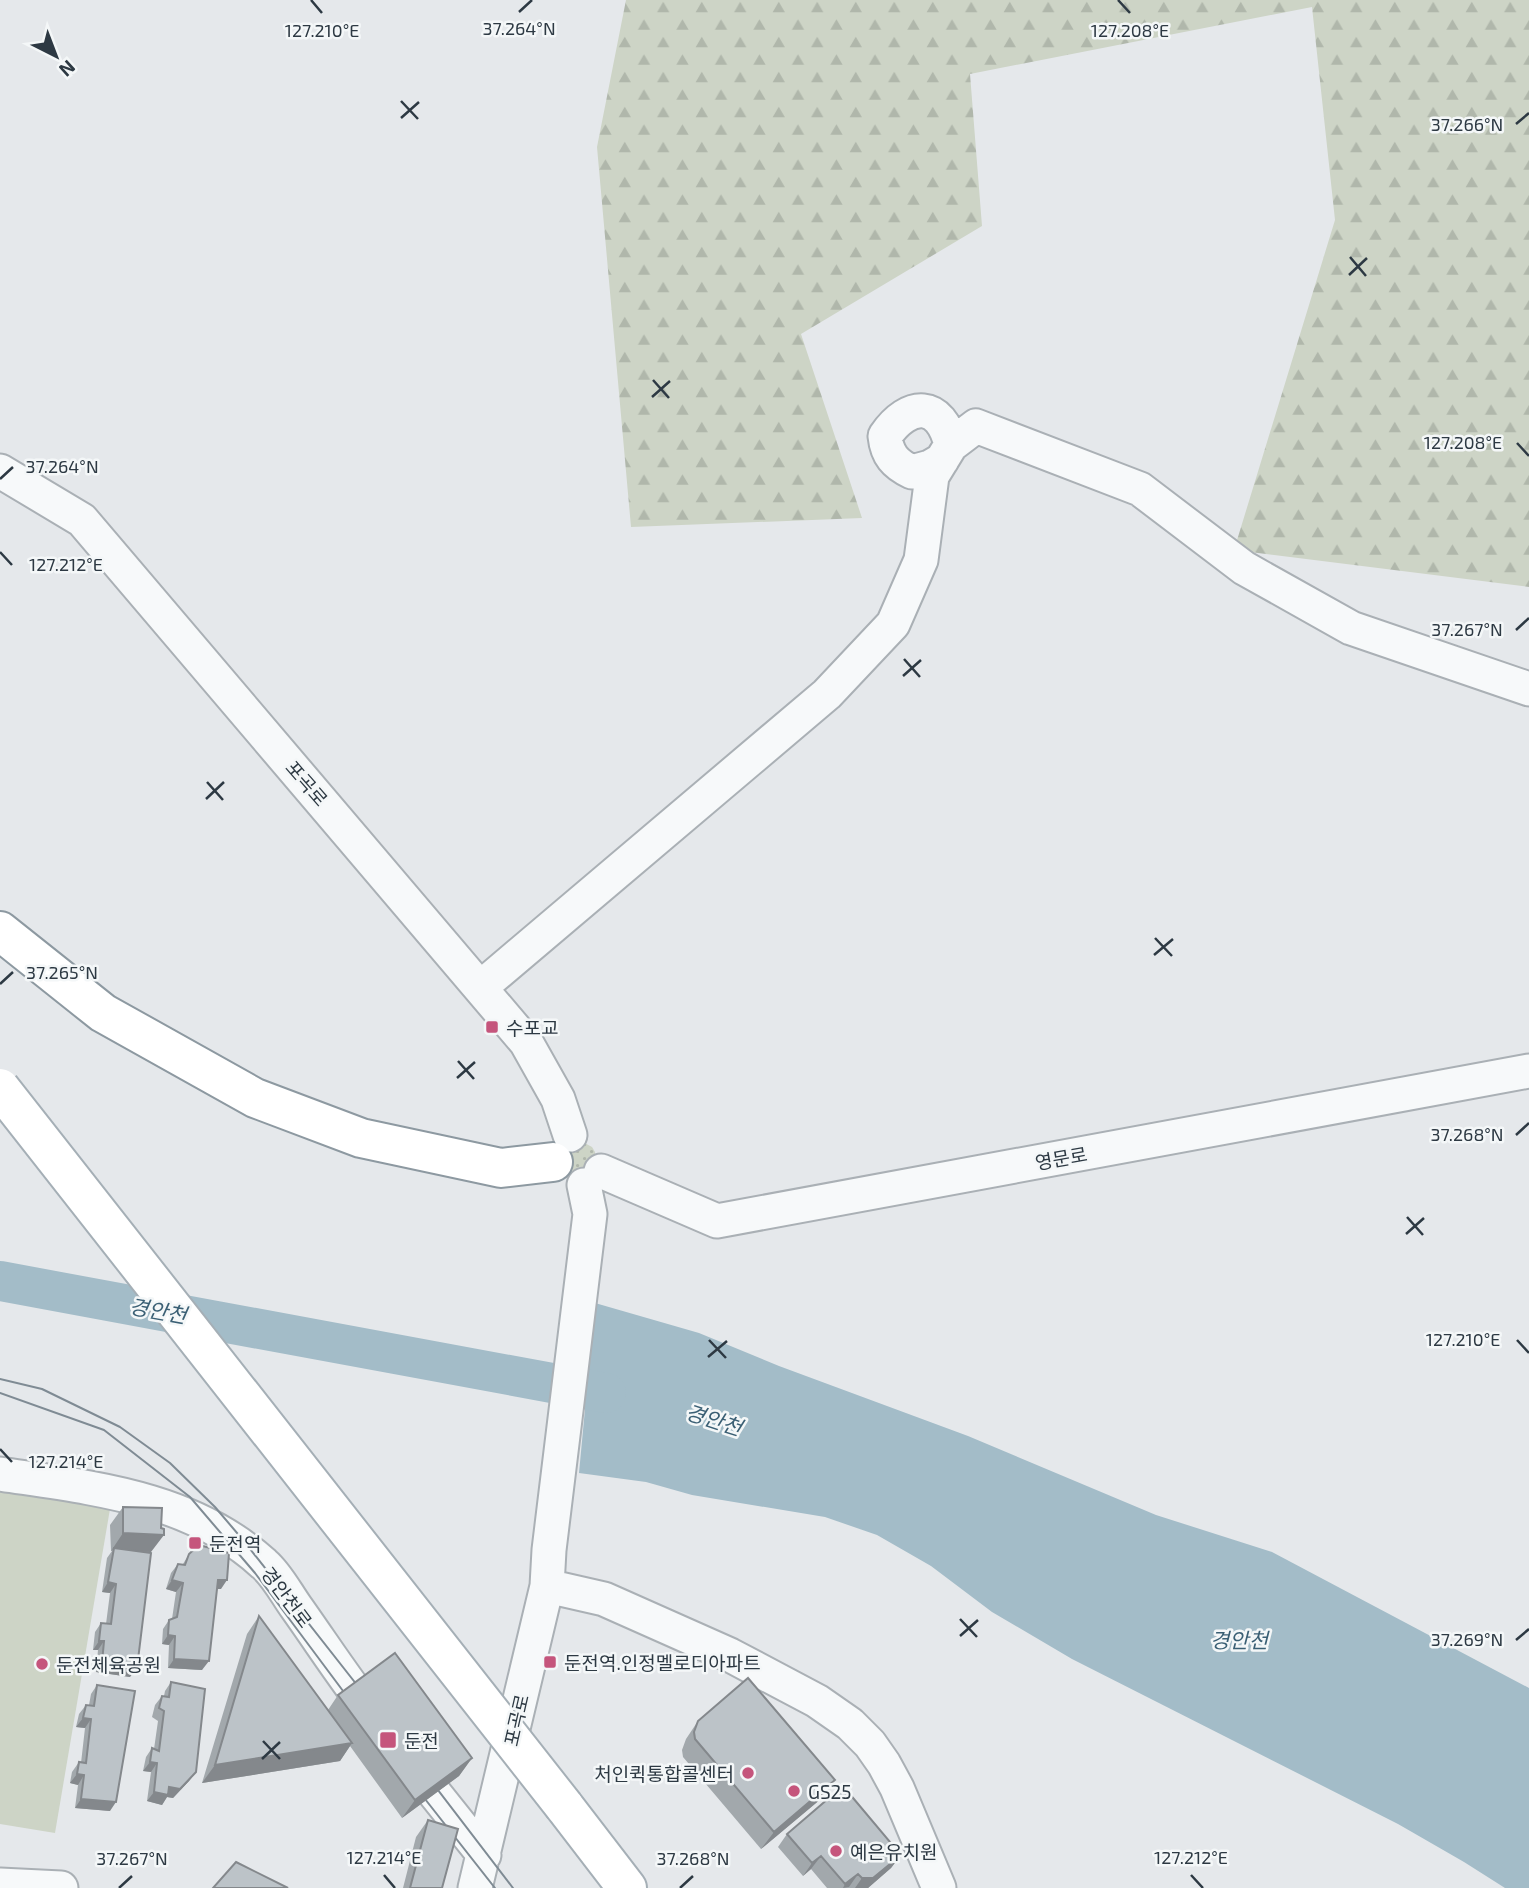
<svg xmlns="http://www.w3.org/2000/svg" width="1529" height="1888" viewBox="0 0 1529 1888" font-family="'Exo 2','Noto Sans KR',sans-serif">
  <defs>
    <pattern id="grass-dots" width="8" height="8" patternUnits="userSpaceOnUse" patternTransform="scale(1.75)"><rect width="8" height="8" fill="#cdd4c6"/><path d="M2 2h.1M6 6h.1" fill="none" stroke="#b0b7ab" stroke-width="1.8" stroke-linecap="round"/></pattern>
    <pattern id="forest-firs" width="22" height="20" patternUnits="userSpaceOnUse" patternTransform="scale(1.75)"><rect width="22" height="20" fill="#cdd4c6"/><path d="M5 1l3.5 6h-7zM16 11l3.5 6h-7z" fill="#b0b7ab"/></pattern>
  </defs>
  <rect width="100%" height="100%" fill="#e5e8eb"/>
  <path fill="url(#grass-dots)" d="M581,1141L592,1147L595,1152V1164L576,1177L566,1171L562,1153Z"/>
  <path fill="url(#forest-firs)" d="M626,0H1529V587L1234,550L1335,220L1312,7L970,74L982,226L801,334L862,518L631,527L597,147Z"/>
  <path fill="#cdd4c6" d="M0,1491L111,1503L55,1833L0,1824Z"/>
  <path fill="#a3bcc8" d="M595,1303L699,1333L779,1366L968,1436L1156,1515L1272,1552L1529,1688V1888H1505L1464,1862L1398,1824L1072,1659L992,1612L931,1566L877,1535L825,1517L692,1495L646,1482L579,1473Z"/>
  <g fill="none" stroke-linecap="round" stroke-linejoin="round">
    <path stroke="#a3bcc8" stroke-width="40" d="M0,1281L606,1393"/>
    <defs>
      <path id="minor" d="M942,460L930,467L912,472C895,464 887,455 885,436C909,401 941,401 951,445
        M0,471L82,520L526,1042L558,1099L570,1135
        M481,987L827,694L893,624L921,560L932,476L951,445L976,426L1140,489L1244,568L1351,628L1529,689
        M601,1171L717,1221L1529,1071
        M0,1474C93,1488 191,1497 264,1564C277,1575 286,1593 296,1607C323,1645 348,1684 377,1720
        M547,1586L604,1599L730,1655L817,1701L850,1724L870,1744L884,1764L897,1788L939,1888
        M408,1760L484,1855
        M0,1885L61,1888
        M475,1888L547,1586L549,1550L590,1214L584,1185"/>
      <path id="major" d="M564,1806L627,1888"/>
      <path id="highway" d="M0,931L103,1013L255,1098L361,1138L501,1168L553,1162"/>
    </defs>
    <use href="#minor" stroke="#aab0b5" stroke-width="37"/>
    <use href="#major" stroke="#a5afb6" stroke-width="42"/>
    <use href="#highway" stroke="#8d99a1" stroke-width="42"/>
    <use href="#minor" stroke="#f7f9fa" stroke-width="33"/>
    <use href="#major" stroke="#fff" stroke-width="38"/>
    <use href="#highway" stroke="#fff" stroke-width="38"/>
    <path stroke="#7f8b94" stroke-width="2" d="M0,1379L42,1389L120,1427L170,1463L215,1507L243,1540L368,1699
      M0,1393L104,1430L190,1497L255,1573L355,1707
      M428,1777L513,1888
      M414,1785L495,1888"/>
    <defs>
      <path id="major-bridge" d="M0,1088L564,1806"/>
    </defs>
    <use href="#major-bridge" stroke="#a5afb6" stroke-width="42" stroke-linecap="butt"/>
    <use href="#major-bridge" stroke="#fff" stroke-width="38"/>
  </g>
  <path fill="#a2a8ac" d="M123,1507L151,1552H142L130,1677L96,1672L98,1650H93L95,1632L101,1623L106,1624L110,1593L102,1592L107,1558L112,1551H111L110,1525Z
    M189,1554L221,1589H217L202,1670L168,1668L169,1645L162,1644L163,1629L169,1620L172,1619L176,1592L166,1589L171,1573L178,1564H183Z
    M259,1616L328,1710L338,1695L472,1758L459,1776L402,1818L350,1746L340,1761L202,1783L247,1634Z
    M171,1682L196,1772L189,1781L173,1798L167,1797L162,1805L147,1801L151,1772L143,1771L146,1757L152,1748L154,1749L158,1721L152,1717L155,1705L162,1696H164L165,1691Z
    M97,1685L110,1811L75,1808L78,1785L70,1783L72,1772L79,1762L81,1763L85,1728L76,1727L79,1714L86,1705H89L91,1694Z
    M698,1721L822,1798L761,1849L683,1757L682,1750L686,1739Z
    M428,1820L442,1888H403L416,1837Z
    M787,1834L901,1855L891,1868L868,1888H827L811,1869L803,1876L778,1847Z"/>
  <path fill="#84888c" d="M123,1533L164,1535L151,1552L113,1551L114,1548L111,1551Z
    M172,1580L183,1583L176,1592L166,1589Z
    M218,1580H227L221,1589H212Z
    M108,1582L116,1584L110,1593L102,1592Z
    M168,1635L175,1636L169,1645L162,1644Z
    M99,1641H104L98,1650H93Z
    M174,1659L209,1661L202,1670L168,1668Z
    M102,1663L137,1668L130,1677L96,1672Z
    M83,1718L91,1719L85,1728L76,1727Z
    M352,1743L340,1761L202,1783L215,1765Z
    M472,1758L459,1776L402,1818L415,1800Z
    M150,1762L157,1763L151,1772L143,1771Z
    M196,1772L189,1781L173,1798L167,1797L162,1805L147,1801L154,1792L169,1787Z
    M77,1774L84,1775L78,1785L70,1783Z
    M835,1780L822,1798L761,1849L774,1832Z
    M81,1799L116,1802L110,1811L75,1808Z
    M901,1855L891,1868L868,1888H855L862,1878Z
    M821,1856L811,1869L803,1876L812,1863Z
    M858,1874L849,1887L843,1888L845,1884Z"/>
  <path fill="#bcc3c8" stroke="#84888c" stroke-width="2" d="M123,1507L162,1508L161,1528L164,1529V1535L123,1533Z
    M199,1545L229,1553L227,1580H218L209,1661L174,1659L175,1636L168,1635L169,1620L177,1617L183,1583L172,1580L178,1564L185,1565L189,1554Z
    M114,1548L151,1553L137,1668L102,1663L104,1641H99L101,1623L111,1624L116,1584L108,1582Z
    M259,1616L352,1743L215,1765Z
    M395,1653L472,1758L415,1800L338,1695Z
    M748,1678L835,1780L774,1832L695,1739L694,1732L698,1721Z
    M171,1682L205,1689L196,1772L180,1789L169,1787L168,1795L154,1792L157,1763L150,1762L152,1748L159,1751L164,1711L159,1708L162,1696L169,1697Z
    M97,1685L135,1691L116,1802L81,1799L84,1775L77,1774L79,1762L86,1763L91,1719L83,1718L86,1705L94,1706Z
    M843,1786L901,1855L873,1878H862L858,1874L845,1884L821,1856L812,1863L787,1834Z
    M428,1820L458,1829L442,1888H410Z
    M236,1862L288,1888H213Z"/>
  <path fill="none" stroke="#2d3943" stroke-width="2.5" d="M311,0L322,13M1118,0L1130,13M519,12L532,0M401,101L418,119M401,118L419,102M1516,124L1529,113M1350,257L1366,276M1349,275L1367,258M653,380L669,398M652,397L670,381M1517,443L1529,456M0,479L13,467M0,552L12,565M1516,630L1529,618M904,659L920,677M903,676L921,660M207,782L223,800M206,799L224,782M1155,938L1172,956M1154,955L1173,939M0,984L13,972M458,1061L474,1079M457,1078L475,1062M1516,1135L1529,1123M1407,1217L1423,1235M1406,1234L1424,1218M709,1340L726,1358M1517,1340L1529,1353M708,1357L727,1341M0,1449L12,1462M960,1619L977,1637M960,1636L978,1620M1516,1640L1529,1629M263,1741L280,1759M262,1759L280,1742M384,1875L395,1888M1191,1875L1203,1888M119,1888L132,1876M680,1888L693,1876"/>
  <g fill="#c5557c" stroke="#f4f7f8" stroke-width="2.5">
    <rect x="485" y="1020" width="14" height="14" rx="3.5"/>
    <rect x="188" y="1536" width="14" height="14" rx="3.5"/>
    <rect x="543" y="1655" width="14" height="14" rx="3.5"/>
    <circle cx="42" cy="1664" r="7"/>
    <rect x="379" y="1731" width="18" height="18" rx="3.5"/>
    <circle cx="748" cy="1773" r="7"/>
    <circle cx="794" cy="1791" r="7"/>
    <circle cx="836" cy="1851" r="7"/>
  </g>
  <g text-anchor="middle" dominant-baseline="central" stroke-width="5" stroke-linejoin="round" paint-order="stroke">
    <g font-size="19" fill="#2d3943" stroke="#f4f7f8">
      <text transform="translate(307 783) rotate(49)">포곡로</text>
      <text transform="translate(1061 1158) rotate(-10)">영문로</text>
      <text transform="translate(287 1597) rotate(53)">경안천로</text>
      <text transform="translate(516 1720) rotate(-77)">포곡로</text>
    </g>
    <g font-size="19" fill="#2d3943" stroke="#f4f7f8" text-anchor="start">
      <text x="506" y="1027">수포교</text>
      <text x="209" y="1543">둔전역</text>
      <text x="564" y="1662">둔전역.인정멜로디아파트</text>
      <text x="56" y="1664">둔전체육공원</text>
      <text x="404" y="1740">둔전</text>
      <text x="734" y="1773" text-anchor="end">처인퀵통합콜센터</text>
      <text x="808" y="1791">GS25</text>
      <text x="850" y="1851">예은유치원</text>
    </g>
    <g font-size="21" font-style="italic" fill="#3a5f74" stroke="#f4f7f8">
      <text transform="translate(158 1310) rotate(10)">경안천</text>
      <text transform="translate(714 1419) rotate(18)">경안천</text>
      <text x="1239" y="1639">경안천</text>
    </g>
  </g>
  <g font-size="18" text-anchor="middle" fill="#2d3943" stroke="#f4f7f8" stroke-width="5" stroke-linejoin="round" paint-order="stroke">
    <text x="519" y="35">37.264°N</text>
    <text x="322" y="37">127.210°E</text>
    <text x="1130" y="37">127.208°E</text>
    <text x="1467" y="131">37.266°N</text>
    <text x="1463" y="449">127.208°E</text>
    <text x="62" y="473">37.264°N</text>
    <text x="66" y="571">127.212°E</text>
    <text x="1467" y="636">37.267°N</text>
    <text x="62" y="979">37.265°N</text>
    <text x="1467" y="1141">37.268°N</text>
    <text x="1463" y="1346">127.210°E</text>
    <text x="66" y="1468">127.214°E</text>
    <text x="1467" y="1646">37.269°N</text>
    <text x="384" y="1864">127.214°E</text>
    <text x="1191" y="1864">127.212°E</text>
    <text x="132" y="1865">37.267°N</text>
    <text x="693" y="1865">37.268°N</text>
  </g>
  <g transform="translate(56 56) rotate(138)" stroke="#f4f7f8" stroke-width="5" paint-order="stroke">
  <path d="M0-5L12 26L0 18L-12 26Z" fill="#2d3943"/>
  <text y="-10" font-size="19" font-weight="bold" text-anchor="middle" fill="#2d3943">N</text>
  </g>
</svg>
